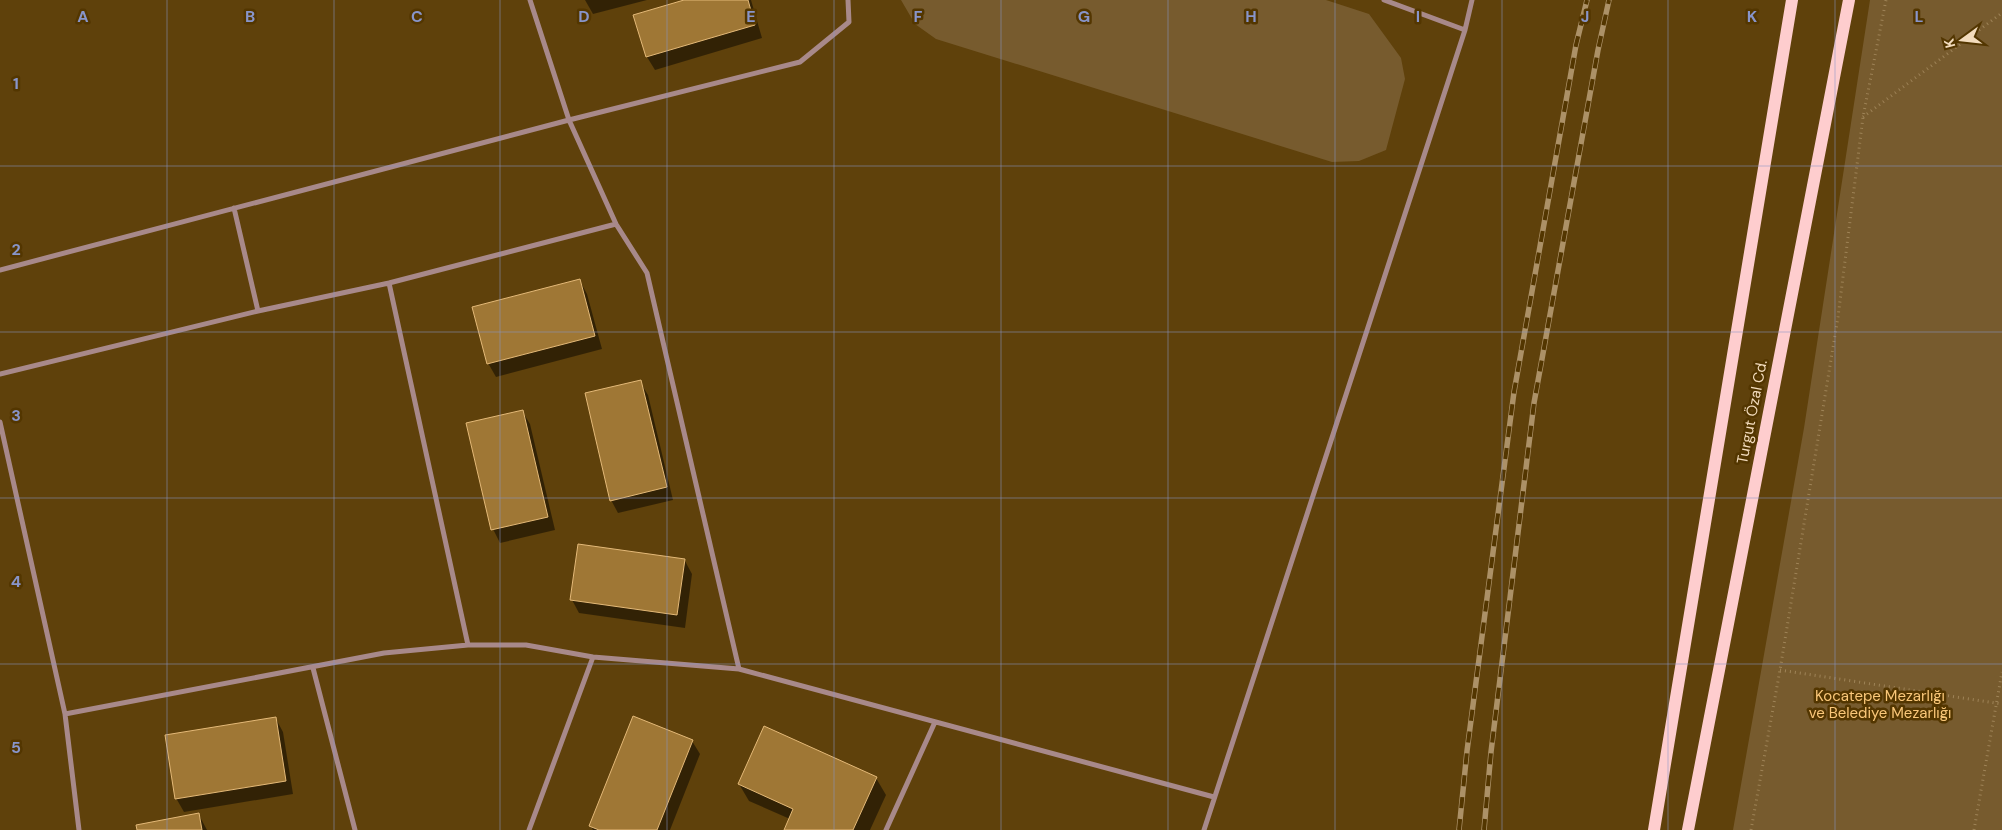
<svg xmlns="http://www.w3.org/2000/svg" width="2002" height="830" viewBox="0 0 2002 830" font-family="'DM Sans',sans-serif">
  <rect width="100%" height="100%" fill="#5f410b"/>
  <path fill="#775b2e" d="M901,0H1326L1369,14L1401,58L1405,79L1386,150L1359,161L1332,162L936,39L915,24Z
    M1870,0H2002V830H1733L1804,428Z"/>
  <path fill="#0007" d="M585,0H647L593,14Z
    M688,0H751L762,38L655,70L647,57Z
    M580,281L587,294L602,349L496,377L488,363Z
    M640,382L648,395L673,500L618,513L611,500Z
    M522,411L530,424L555,530L500,543L493,529Z
    M685,561L692,574L685,628L579,613L572,600Z
    M276,719L283,732L293,794L184,812L176,798Z
    M692,741L700,754L670,830H593L591,826Z
    M876,778L886,795L870,830H785L790,819L749,801L739,784Z
    M199,815L207,830H139Z"/>
  <path fill="#9f7735" stroke="#e4b978" d="M684,0H748L755,25L646,57L633,15Z
    M580,279L595,336L487,364L472,307Z
    M641,380L667,487L610,501L585,393Z
    M523,410L548,517L491,530L466,423Z
    M578,544L685,559L677,615L570,600Z
    M633,716L693,740L657,830H599L589,826Z
    M276,717L286,781L175,799L165,735Z
    M764,726L877,777L853,830H784L793,809L738,784Z
    M199,813L202,830H137L136,825Z"/>
  <g fill="none" stroke-linecap="round" stroke-linejoin="round">
    <path stroke="#9e8357" stroke-width="3" stroke-dasharray="1 4" stroke-linecap="butt" d="M1863,117L2002,13
      M1780,670L2002,704
      M1751,830L1780,670L1838,317L1863,117L1886,0
      M1974,830L2002,672"/>
    <path stroke="#a8898a" stroke-width="5" d="M530,0L569,120L616,224L647,273L739,669
      M1384,0L1465,30
      M234,208L258,311
      M0,270L569,120L800,62L849,22L848,0
      M389,283L468,645
      M0,374L258,311L389,283L616,224
      M0,422L65,714L79,830
      M313,668L355,830
      M65,714L384,653L468,645H526L593,657L739,669L1214,797
      M529,830L593,657
      M886,830L935,722
      M1204,830L1465,30L1472,0"/>
    <path stroke="#fecdce" stroke-width="12" d="M1654,830L1792,0
      M1688,830L1849,0"/>
    <defs>
      <path id="rail" d="M1459,830L1467,751L1514,392L1576,45L1587,0
        M1484,830L1491,752L1534,403L1598,50L1609,0"/>
    </defs>
    <use href="#rail" stroke="#ac9167" stroke-width="5.5"/>
    <use href="#rail" stroke="#533600" stroke-width="4" stroke-dasharray="11" stroke-linecap="butt"/>
  </g>
  <path fill="none" stroke="#8895ca" stroke-width="1" stroke-opacity="0.55" d="M167,0V830M334,0V830M500,0V830M667,0V830M834,0V830M1001,0V830M1168,0V830M1335,0V830M1502,0V830M1668,0V830M1835,0V830M0,166H2002M0,332H2002M0,498H2002M0,664H2002"/>
  <g text-anchor="middle" dominant-baseline="central" stroke-width="5" stroke-linejoin="round" paint-order="stroke">
    <g font-size="15" fill="#f3dcbd" stroke="#533600">
      <text transform="translate(1752 412) rotate(-79)">Turgut Özal Cd.</text>
    </g>
    <g font-size="15" fill="#fac779" stroke="#533600">
      <text x="1880" y="696">Kocatepe Mezarlığı<tspan x="1880" dy="17">ve Belediye Mezarlığı</tspan></text>
    </g>
  </g>
  <g font-size="16" text-anchor="middle" font-weight="bold" fill="#8895ca" stroke="#533600" stroke-width="5" stroke-linejoin="round" paint-order="stroke">
    <text x="83" y="22">A</text>
    <text x="250" y="22">B</text>
    <text x="417" y="22">C</text>
    <text x="584" y="22">D</text>
    <text x="751" y="22">E</text>
    <text x="918" y="22">F</text>
    <text x="1084" y="22">G</text>
    <text x="1251" y="22">H</text>
    <text x="1418" y="22">I</text>
    <text x="1585" y="22">J</text>
    <text x="1752" y="22">K</text>
    <text x="1919" y="22">L</text>
    <text x="16" y="89">1</text>
    <text x="16" y="255">2</text>
    <text x="16" y="421">3</text>
    <text x="16" y="587">4</text>
    <text x="16" y="753">5</text>
  </g>
  <g transform="translate(1962 40) rotate(255)" stroke="#533600" stroke-width="4" paint-order="stroke">
  <path d="M0-4L9 19L0 12L-9 19Z" fill="#f3dcbd"/>
  <text y="-8" font-size="14" font-weight="bold" text-anchor="middle" fill="#f3dcbd">K</text>
  </g>
</svg>
